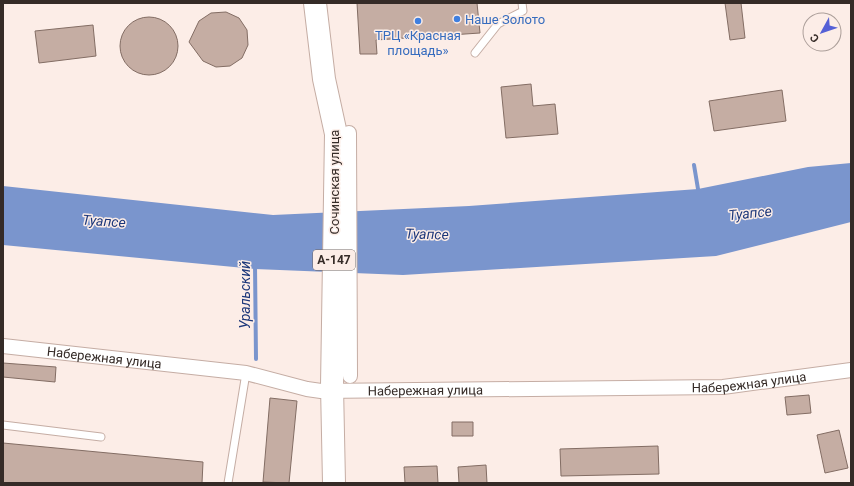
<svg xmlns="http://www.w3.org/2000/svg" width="854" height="486" viewBox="0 0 854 486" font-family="Roboto,sans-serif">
  <rect width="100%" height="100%" fill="#fcede7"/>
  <path fill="#7a95cd" d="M851,163V222L716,256L403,275L255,269L3,245V186L273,215L469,206L698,189L808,167Z"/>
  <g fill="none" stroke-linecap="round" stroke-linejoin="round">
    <path stroke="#7a95cd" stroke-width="4" d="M694,165L698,189
      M255,265L256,359"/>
  </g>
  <path fill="#c5ada3" stroke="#836d64" d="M357,3H477L480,33L376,40L377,54H360Z
    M725,3H741L745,38L730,40Z
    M226,12L239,18L247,30L248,45L242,58L230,66L216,67L203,61L189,42L199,21L211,13Z
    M120 46a29 29 0 1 1 58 0a29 29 0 1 1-58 0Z
    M93,25L96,56L39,63L35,31Z
    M531,84L533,106L555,104L558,134L506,138L501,87Z
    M782,90L786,121L714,131L709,101Z
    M3,363L56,367L55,382L3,377Z
    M809,395L811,413L787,415L785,397Z
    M270,398L297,401L289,483L263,482Z
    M452,422H473V436H452Z
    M839,430L848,468L825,473L817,435Z
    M3,443L203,462L202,483H3Z
    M658,446L659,474L561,476L560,449Z
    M486,465L487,483H459L458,467Z
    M437,466L438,483H405L404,467Z"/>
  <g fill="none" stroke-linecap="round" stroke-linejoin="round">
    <defs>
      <path id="lane" d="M475,53L498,24L523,11L522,3
        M3,425L101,437
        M228,483L246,373"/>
      <g id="street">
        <path d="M349,133L350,376"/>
        <path id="s1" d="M3,346L246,373L307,389L321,391L723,387L851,370"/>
      </g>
      <path id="highway" d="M315,3L324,79L336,134L332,386L334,483"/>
    </defs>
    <use href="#lane" stroke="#c5ada4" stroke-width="9"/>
    <use href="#street" stroke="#c5ada4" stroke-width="16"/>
    <use href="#highway" stroke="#c5ada4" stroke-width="24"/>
    <use href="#lane" stroke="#fff" stroke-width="7"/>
    <use href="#street" stroke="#fff" stroke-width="14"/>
    <use href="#highway" stroke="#fff" stroke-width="22"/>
  </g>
  <g fill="#3f7fe0" stroke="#fcede7" stroke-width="1.5">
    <circle cx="457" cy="19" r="4"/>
    <circle cx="418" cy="21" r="4"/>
  </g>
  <g text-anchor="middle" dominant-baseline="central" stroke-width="3" stroke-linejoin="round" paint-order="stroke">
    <rect fill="#fcede7" stroke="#716561" stroke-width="1" x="313" y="250" width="42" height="20" rx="3"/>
    <g font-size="12" font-weight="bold" fill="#352b27">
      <text x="334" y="260">А-147</text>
    </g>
    <g font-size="13" fill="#366cbe" stroke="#fcede7" text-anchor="start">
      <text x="465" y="19">Наше Золото</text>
      <text x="418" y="35" text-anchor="middle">ТРЦ «Красная<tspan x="418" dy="15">площадь»</tspan></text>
    </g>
    <g font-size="13" fill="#352b27" stroke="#fcede7">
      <text transform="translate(334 182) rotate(-90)">Сочинская улица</text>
      <text stroke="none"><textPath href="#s1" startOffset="102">Набережная улица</textPath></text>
      <text stroke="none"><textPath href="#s1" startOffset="750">Набережная улица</textPath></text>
      <text stroke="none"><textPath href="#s1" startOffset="426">Набережная улица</textPath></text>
    </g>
    <g font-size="14" font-style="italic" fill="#1c377a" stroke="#fcede7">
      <text transform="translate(750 213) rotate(-6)">Туапсе</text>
      <text transform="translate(104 221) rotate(4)">Туапсе</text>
      <text transform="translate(427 234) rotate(1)">Туапсе</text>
      <text transform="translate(245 295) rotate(-90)">Уральский</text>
    </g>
  </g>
  <rect width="854" height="486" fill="none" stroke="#352b27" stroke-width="8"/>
  <g transform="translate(822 32) rotate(230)"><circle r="19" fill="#fcede7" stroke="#ac9f9a"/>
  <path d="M0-3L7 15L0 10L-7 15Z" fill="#5560d6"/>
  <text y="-6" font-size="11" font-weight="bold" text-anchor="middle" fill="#352b27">С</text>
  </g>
</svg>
